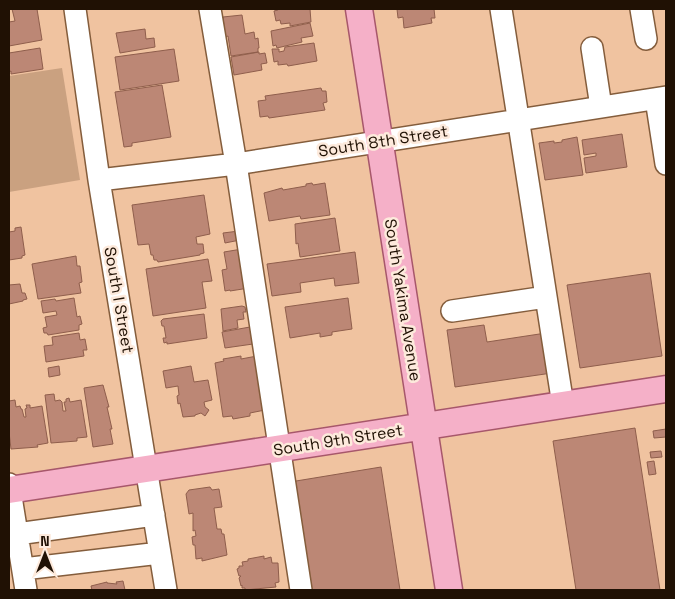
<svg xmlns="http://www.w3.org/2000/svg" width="675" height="599" viewBox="0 0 675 599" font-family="'Space Grotesk',sans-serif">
  <rect width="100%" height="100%" fill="#f0c3a0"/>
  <path fill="#caa180" d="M62,68L80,180L9,192V76Z"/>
  <path fill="#bc8775" stroke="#8f5e4c" d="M12,9H37L42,40L9,46V22L15,21Z
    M278,9H310L311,22L290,26V23L281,24L280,20L276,21L274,11L278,10Z
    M397,9H434L435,18H431L432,23L404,28L403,17L398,18Z
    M242,15L245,34L254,32L255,39L258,38L259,48H258V52L231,56L228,36L225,37L223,17Z
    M310,23L313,36L301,38L302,42L277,48L276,45L273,46L271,31Z
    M145,29L146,39L154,38L155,47L120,53L116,33Z
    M314,43L317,61L288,66L287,64L278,65V61L274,62L272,49H279V52L284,51L285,47Z
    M40,48L43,69L11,74V71L9,72V53Z
    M174,49L179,81L120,90L115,57Z
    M259,52V54L265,53L267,63L261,64L262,70L234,75L231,57Z
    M162,85L171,137L132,143V146L124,147L115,92Z
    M321,88L322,91H326L327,102L323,103L325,110L269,118L268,116L260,117L258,101L266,100L265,96Z
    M622,134L627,167L586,173L584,158L596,156V153L584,155L582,140Z
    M577,137L583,175L545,180L539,143L554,141V143L562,142V140Z
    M312,183L313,185L325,183L330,215L301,219L300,216L269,221L264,193L282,188L283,190L306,186V184Z
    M204,195L210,234L196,237L197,244H203L204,253L200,254V255L158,262L157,260H154L153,255H151L149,244L138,245L132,205Z
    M335,218L340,251L300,257L298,243L296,244L295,224Z
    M21,227L25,255L22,256V258L9,260V232L15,231V228Z
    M239,231L240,240L225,243L223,233Z
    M242,249L249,288L230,291V290L225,291L222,270L227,269L224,252Z
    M355,252L359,283L335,286L334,278L300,283L301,292L272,296L267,264Z
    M76,256L77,266H80L82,282L79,283L81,293L38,299L32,264Z
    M208,259L212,281L202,282L206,308L153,316L146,269Z
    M650,273L662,356L580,368L567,285Z
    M20,284L22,293H25L27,299L23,300V301L9,304V285Z
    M74,298L77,317L80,316L82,324L79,325V330L48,335L47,333H44L43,328L47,327L45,317L57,315L56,311L43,313L41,301L55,299L56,301Z
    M348,298L352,329L332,332V335L320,337V333L290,338L285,307Z
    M242,306L245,307L246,312H243L244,319L237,320L238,328L223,331L221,309Z
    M204,314L207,338L167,344V342L164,343L163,338H166L164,326H162L161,321L163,319Z
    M484,325L487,342L546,333L552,373L455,387L447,330Z
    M250,327L253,344L225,348L222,332Z
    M79,333L80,340L85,339L87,350H83L84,356L46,362L44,346L53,345L52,337Z
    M241,356V359L257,356L265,410L250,413V416L233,419L232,416L223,417L215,363L224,361L223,359Z
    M59,366L60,375L49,377L48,368Z
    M191,366L194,382L208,380L212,400L204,402L205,407L209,410L205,416L201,413L195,415V416L183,417L180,403L178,404L177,396L179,395L178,386L166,388L163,371Z
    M103,385L109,407H107L112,429H110L113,444L93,447L84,388Z
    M54,394L55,401L60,400L62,402L63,411H66L64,402H66V399L69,398L70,402L81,400L87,437L77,438V441L51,443L45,395Z
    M15,400L16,407L20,406L21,409H22L24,417H26L25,409L27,408L26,405H30V408L42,406L48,443L37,445L38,447L11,449L9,432V401Z
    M635,428L660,590H576L553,441Z
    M666,429V437L654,438L653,431Z
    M661,451L662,457L651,458L650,452Z
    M654,461L656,474L649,475L647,462Z
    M381,467L400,590H307L290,482Z
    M210,487L212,490L219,489L222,507L214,508L217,529H221L222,534H224L227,555L202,561V558L196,559L195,545H193L192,537L196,536L195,530L193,531V513L189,514L186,494L189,490Z
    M264,556V559L271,557L272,563H278L279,582L275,583L276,587L245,590V588H242V585L241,586L239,578L241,576H239L237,569L239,568V566H243L242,562L248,561V559Z
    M123,581L125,590H92L91,586L107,582V583L117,584L116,582Z"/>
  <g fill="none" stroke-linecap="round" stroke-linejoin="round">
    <defs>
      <path id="minor" d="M75,9L99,180L166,590
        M210,9L236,164L301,590
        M501,9L563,405
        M641,9L646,39
        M592,48L601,107
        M656,99L666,164
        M99,180L236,164L666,97
        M452,311L546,297
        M9,484L26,590
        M17,534L154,515
        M23,569L160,553"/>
      <path id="major" d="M359,9L449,590
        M9,490L666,389"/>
    </defs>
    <use href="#minor" stroke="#845d3c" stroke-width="24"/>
    <use href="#major" stroke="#a7576b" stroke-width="29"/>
    <use href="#minor" stroke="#fff" stroke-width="21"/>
    <use href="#major" stroke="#f5b0c8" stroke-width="26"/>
  </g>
  <g text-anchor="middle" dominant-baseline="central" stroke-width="5" stroke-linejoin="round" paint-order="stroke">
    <g font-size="16" fill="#201104" stroke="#fdeadc">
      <text transform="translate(383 141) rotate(-9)">South 8th Street</text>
      <text transform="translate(119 300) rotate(80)">South I Street</text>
      <text transform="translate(403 300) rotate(81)">South Yakima Avenue</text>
      <text transform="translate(338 440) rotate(-9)">South 9th Street</text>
    </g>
  </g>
  <rect width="675" height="599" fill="none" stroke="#201104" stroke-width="20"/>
  <g transform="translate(45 554)" stroke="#fdeadc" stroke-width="4" paint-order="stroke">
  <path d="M0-4L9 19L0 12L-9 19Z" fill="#201104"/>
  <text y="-8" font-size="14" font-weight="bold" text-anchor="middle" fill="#201104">N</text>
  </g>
</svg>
